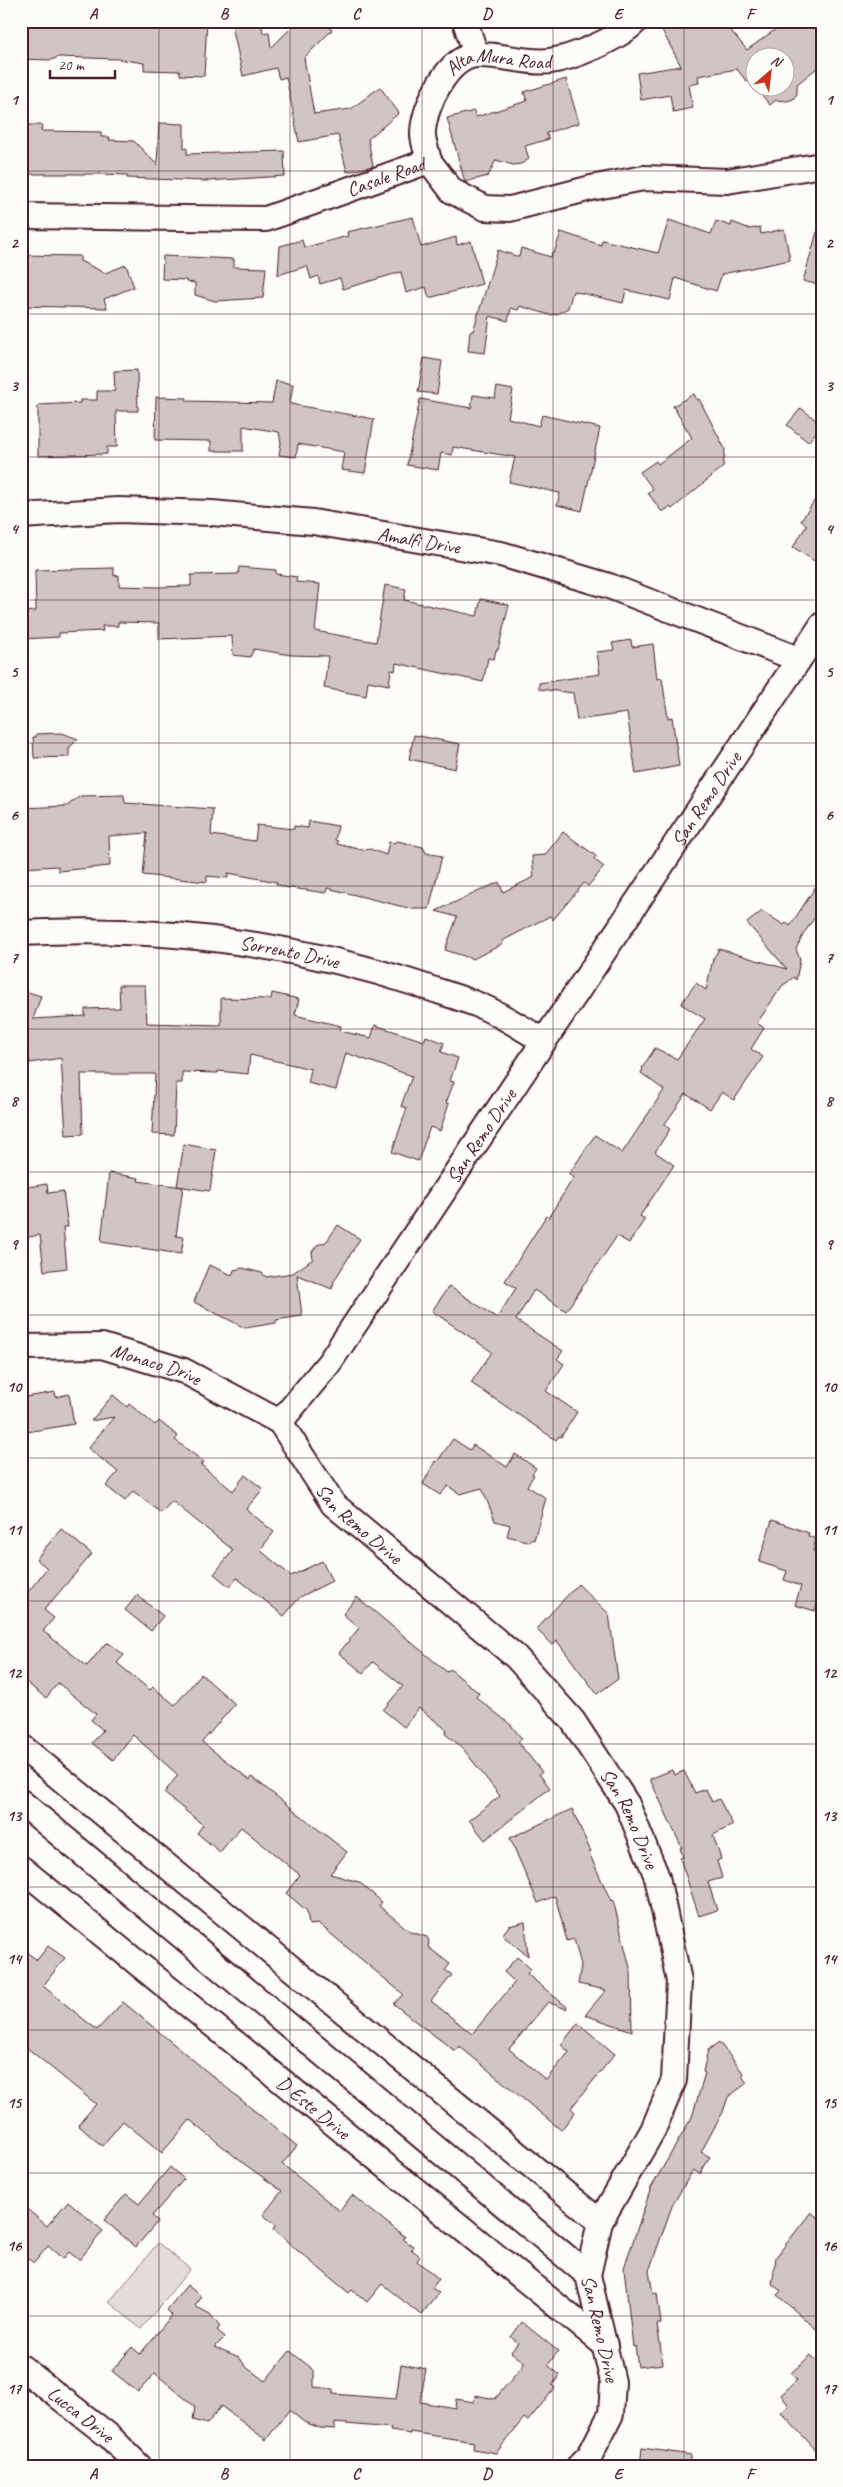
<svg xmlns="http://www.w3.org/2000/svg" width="843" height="2487" viewBox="0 0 843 2487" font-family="Caveat,sans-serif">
  <rect width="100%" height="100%" fill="#fdfcf7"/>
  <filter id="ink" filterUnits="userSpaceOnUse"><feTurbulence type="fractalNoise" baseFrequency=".02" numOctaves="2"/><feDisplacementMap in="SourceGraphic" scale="10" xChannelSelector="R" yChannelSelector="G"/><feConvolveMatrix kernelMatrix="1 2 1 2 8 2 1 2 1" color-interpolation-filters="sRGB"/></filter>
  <g filter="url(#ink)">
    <path fill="#e3dcda" stroke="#967e82" d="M158,2243L190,2269L141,2329L109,2302Z"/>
    <path fill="#d0c5c4" stroke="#4a1f2b" d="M21,21H145L182,25V21H207L204,76L180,75V71L144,70V63L118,59L59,57L51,60L21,59Z
      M231,21H261L263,33L269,32L271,48L298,21H324L332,30L304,58L314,114L351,109L380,87L399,113L368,139L373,166L347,172L338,135L299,142L286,77L279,79L276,68L243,76Z
      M657,21H723L747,50L787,21H822V64L797,84V94L793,99L787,101L776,100L770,105L756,88H786V58H756V86L749,81L747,82L737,69L698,76L699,83L689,85L693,108L673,112L670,95L641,100L637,73L681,66Z
      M566,79L579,123L546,133L549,139L525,146L529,159L521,164L513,165L496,160L488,176L465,182L447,118L474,111L476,117L527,101L524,92Z
      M159,123L184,124V148H187V154L284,151L285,176L206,181L127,178V175L101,174H21L23,125H42L41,131L101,132V137H110L109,140L134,141L157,165Z
      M413,217L421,247L456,237L457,245L471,241L482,284L429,298L426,287L406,293L401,272L343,289L340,278L320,284L318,276L311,279L307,266L278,275L280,246L302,240L304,247H306L348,236L347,232Z
      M669,220L711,234L716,221L731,226L732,222L750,229L760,227L761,234L784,229L790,260L722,274L716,291L675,278L670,300L626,290L623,303L573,291L568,308L557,314L550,315L520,306L518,310L511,308L508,321L490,316L485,353L468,351L470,331H473L498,250L519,257L521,248L551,257L552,252L554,253L561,232L601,245L602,240L658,253Z
      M817,232L822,233V276L819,285L803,281Z
      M21,255L80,256V261L105,273L126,265L134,287L104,299L107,308L21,306Z
      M163,256L234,259V267L266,268L263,298L215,301L195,295V283L186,282V280L162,279Z
      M424,358L442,361L437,394L418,392Z
      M137,370L138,411H116L117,447H107V454L38,456V405L80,403V400H97V391H115L114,371Z
      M276,381L293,384L290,404L374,419L365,473L341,470L344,452L298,444L296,457L279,455L281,443L279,432L243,426V451H211V441L155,440L156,397L187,398V401L272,403Z
      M497,387L513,390L508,418L539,426L542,415L600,428L582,511L557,505L560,493L509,482L515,457L453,447L452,455L441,453L438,470L407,465L420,399L471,408L473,395L495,398Z
      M694,394L697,400L699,399L725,449L723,467L672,509L670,507L662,512L648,493L653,489L640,472L656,461L658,464L692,438L673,406Z
      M801,408L822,425L808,442L787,425Z
      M822,489V566L793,547L807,525L801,521Z
      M239,567L276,570V574L297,577L296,582L320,584L315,631L376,642L385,585L406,589L404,600L477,616L481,599L509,605L498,650H496L494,659L488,658L483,682L396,663L395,671L391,670L389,685L368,681L366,696L324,688L328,656L291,655L254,649L250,657L233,655L232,636L159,639V623L118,622V626H102L103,631L59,633V637L21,639V612L36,611L35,570L114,568V576L119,575V586L159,587L191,586V575L238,574Z
      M631,640L632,647L653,644L657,679L662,678L668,718L672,717L679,766L636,774L627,713L577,720L573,693L539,689V683L600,674L597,652L614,650L612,643Z
      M62,733L78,739L69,748V757L34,758L33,737H36V734Z
      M414,735L460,744L455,769L409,759Z
      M124,795L125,803L213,809L211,835L255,841L257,825L294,829V826L308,828L309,821L338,826L335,840L338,841L337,844L363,850L370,849L386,855L389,842L394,843L397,841L423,847L426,853L442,856L429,909H412L327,888L326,893L284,887L276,884L277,882L228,873V878L207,876V882L143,875L147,833L109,836L110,866L58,871V866L21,868V808L67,806L80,796Z
      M563,832L596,856L594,859L604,867L588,886L584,883L553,920L550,916L502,941L503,944L473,959L445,950L457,917L436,911L499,882L503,892L534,877L532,856L545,855Z
      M822,877V915L815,917L804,933L796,949L800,960L796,980L794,977L782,986L757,1023L764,1028L751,1049L763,1057L734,1100L722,1092L710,1109L686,1094L664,1125L670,1129L655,1152L674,1165L640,1216L645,1219L629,1243L617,1236L566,1311L534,1290L516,1320L563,1351L557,1359L564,1364L546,1391L577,1412L561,1437L559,1436L556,1440L471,1383L492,1352L432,1311L449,1286L497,1318L516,1288L505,1281L546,1216L548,1218L574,1177L569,1174L595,1135L622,1153L664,1090L641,1073L643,1069L642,1068L655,1048L677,1059L705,1019L681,1004L696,983L706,990L713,959L719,949L787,969L747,923L762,911L784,925L786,923L790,926Z
      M119,985H145L147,1023L221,1025V998L271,999L272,993L299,999L295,1015L341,1026L340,1031L371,1038L375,1025L424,1041L426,1036L444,1043L441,1052L458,1058L450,1081L454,1082L446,1103L449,1104L440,1131L430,1127L418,1161L392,1152L407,1108L401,1106L412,1076L346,1053L336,1090L308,1083L311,1069L250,1055L248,1074L218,1071V1073L182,1072V1083H176L174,1135L152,1134L155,1074H81L83,1134L66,1135L61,1058L30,1063L29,1058L21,1055V990L41,996L33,1019L85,1016V1009L120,1008Z
      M184,1144L216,1150L210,1191L177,1186Z
      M109,1173L139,1178L138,1181L183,1187L176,1236L184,1237L181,1254L101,1242Z
      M47,1184L48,1193L63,1191L68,1227H63L67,1268L44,1271L40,1235L21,1238V1188Z
      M338,1225L360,1239L334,1281L332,1289L297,1275L302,1316L276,1320V1323L245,1328L194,1302L209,1265L232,1275L234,1270L242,1268L262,1273L266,1277L293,1273L313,1259L312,1252L317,1245L326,1242Z
      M55,1392L56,1397L69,1394L74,1424L21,1433V1398Z
      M113,1395L127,1407L129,1404L155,1425L159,1421L178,1436L175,1440L204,1462L201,1465L233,1491L245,1475L263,1489L246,1509L274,1532L260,1550L291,1576L322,1561L332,1581L300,1597L284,1616L237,1578L230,1587L214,1574L233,1550L172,1501L161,1513L133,1491L125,1501L106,1486L118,1472L88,1448L114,1417L91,1421Z
      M453,1439L470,1450L473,1445L507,1467L515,1454L536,1468L532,1474L534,1475L527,1486L546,1498L534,1540L531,1539L530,1542L507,1536L510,1525L495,1521L482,1488L460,1494L448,1486L440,1495L423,1484L435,1461L437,1462Z
      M772,1520L809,1533L808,1536L816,1539L813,1551L822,1554V1602L818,1601L815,1611L795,1605L801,1586L784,1580L787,1571L759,1562Z
      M61,1529L92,1554L44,1610L54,1618L43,1631L87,1666L105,1644L109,1643L124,1655L117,1663L150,1690L153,1687L175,1705L201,1674L235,1704L202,1742L250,1780L252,1777L347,1852L330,1874L359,1882L382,1902L379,1906L411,1932L427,1937L429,1941L428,1947L450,1964L445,1970L452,1975L431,2001L472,2034L515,1982L504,1972L517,1957L531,1969L527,1974L567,2007L566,2009L548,2002L509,2049L546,2080L569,2052L561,2045L578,2023L615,2054L571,2108L575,2112L561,2130L459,2046L455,2051L415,2021L394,2004L403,1994L319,1924L309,1925L307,1911L286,1893L300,1875L241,1827L220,1852L197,1833L203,1825L164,1793L178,1775L133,1735L113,1760L92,1743L103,1730L91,1720L96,1714L58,1683L46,1698L21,1678V1601L47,1568L36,1559Z
      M578,1584L609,1614L618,1679L597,1694L557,1641L553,1645L536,1629Z
      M137,1595L163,1616L151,1631L125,1610Z
      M357,1597L447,1672L450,1669L479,1693L476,1697L511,1725L522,1739L518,1742L542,1772L539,1774L550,1788L485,1840L469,1820L500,1796L461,1746L445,1734L447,1730L419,1708L404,1727L383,1710L403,1686L373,1662L363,1673L339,1653L359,1628L343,1614Z
      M672,1770L674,1775L684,1771L695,1793L706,1789L712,1802L719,1799L733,1825L713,1835L721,1859L717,1861L722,1878L708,1882L717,1910L699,1916L680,1858L683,1857L680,1848H682L650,1779Z
      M572,1809L591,1852L589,1853L611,1901L613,1900L631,1972L632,2031L585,2015L606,1990L578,1984L581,1965L574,1939L567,1941L555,1896L538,1903L510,1838Z
      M525,1922L528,1956L502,1935L509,1926Z
      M48,1946L65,1958L43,1986L97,2030L123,2002L297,2146L282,2164L340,2211L352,2195L405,2237L403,2239L413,2246L411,2249L420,2256L417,2261L439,2279L432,2288L439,2293L421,2315L382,2284L367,2302L352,2290L349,2293L298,2251L273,2229L276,2225L263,2215L282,2191L243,2163L190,2120L162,2153L123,2121L102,2146L78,2125L96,2104L21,2043V1948L37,1960Z
      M719,2042L744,2074L742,2076L747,2083L728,2097L723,2112L701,2152L710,2157L700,2174L693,2170L672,2206L649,2271L653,2294L657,2293L661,2324H657L663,2364L638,2367L635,2346L633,2347L624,2268L651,2188L692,2117L705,2073L703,2072L708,2050Z
      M170,2167L184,2179L152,2216L158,2221L136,2247L104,2220L126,2194L139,2204Z
      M68,2201L103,2231L79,2260L69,2252L63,2259L48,2246L34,2263L21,2253V2204L47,2226Z
      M811,2212L822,2221V2334L777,2295L781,2291L772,2284L776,2257Z
      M187,2285L202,2297L195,2306L210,2314L220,2327L217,2330L225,2337L215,2347L239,2357L246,2367L265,2381L290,2351L310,2367L314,2372V2387L333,2389V2394L396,2399L401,2364L426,2369L420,2402L455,2408L456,2399L474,2402L475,2395L495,2399L525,2363L511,2352L518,2343L511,2337L522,2322L558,2351L548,2365L560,2375L552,2385L555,2388L528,2421L524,2418L496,2453L473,2449L474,2442L410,2432V2434L390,2431L391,2428L335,2423V2429L320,2428L304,2422L289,2410L266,2440L221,2406L207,2424L193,2420L195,2407L155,2373L138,2392L112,2371L132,2347L140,2354L172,2315L167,2310Z
      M811,2355L822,2367V2456L781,2413L789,2406L781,2395L797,2380L791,2373Z
      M642,2448L691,2455V2466H640Z"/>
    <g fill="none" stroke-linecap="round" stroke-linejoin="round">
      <defs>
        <g id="minor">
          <path d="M465,21L476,55"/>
          <path id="s1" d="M429,161C427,151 422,140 423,131C425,105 447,57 477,55C501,54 526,64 550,61C573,58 620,38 636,21"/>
          <path id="s2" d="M21,216L266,219L429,161L452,191L485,208L510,209L591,188L644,178L727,181L822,165"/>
          <path id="s3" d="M21,516L118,510L212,513L313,522L501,554L609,586L798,659"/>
          <path id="s4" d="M21,933C159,925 289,942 420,985C440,992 461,998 481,1006C502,1015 523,1029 544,1041"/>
          <path id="s5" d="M21,1347L102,1346L184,1371L280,1422"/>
          <path id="s6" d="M280,1422L333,1504L516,1657L573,1721L627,1804L657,1877L679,1981L674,2080L653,2130L600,2222L588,2275L613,2382L611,2414L590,2455L579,2466"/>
          <path id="s7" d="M280,1422L329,1363L822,625"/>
          <path d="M21,1746L600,2222"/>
          <path d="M21,1802L588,2275"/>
          <path id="s8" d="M21,1868L605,2345"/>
          <path id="s9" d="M21,2367L109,2436L139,2466"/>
        </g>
      </defs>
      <use href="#minor" stroke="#4a1f2b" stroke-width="28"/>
      <use href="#minor" stroke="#fdfcf7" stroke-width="24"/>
    </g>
  </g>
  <path fill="none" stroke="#4a1f2b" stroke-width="1" stroke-opacity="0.55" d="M159,21V2466M290,21V2466M422,21V2466M553,21V2466M684,21V2466M21,171H822M21,314H822M21,457H822M21,600H822M21,743H822M21,886H822M21,1029H822M21,1172H822M21,1315H822M21,1458H822M21,1601H822M21,1744H822M21,1887H822M21,2030H822M21,2173H822M21,2316H822"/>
  <g text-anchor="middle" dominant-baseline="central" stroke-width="4.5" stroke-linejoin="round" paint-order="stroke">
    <g font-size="20" fill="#4a1f2b" stroke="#fdfcf7">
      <text stroke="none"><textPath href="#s1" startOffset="150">Alta Mura Road</textPath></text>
      <text stroke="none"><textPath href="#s2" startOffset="372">Casale Road</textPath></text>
      <text stroke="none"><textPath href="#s3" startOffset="400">Amalfi Drive</textPath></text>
      <text stroke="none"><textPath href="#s7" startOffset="755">San Remo Drive</textPath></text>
      <text stroke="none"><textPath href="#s4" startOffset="270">Sorrento Drive</textPath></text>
      <text stroke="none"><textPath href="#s7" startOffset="350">San Remo Drive</textPath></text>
      <text stroke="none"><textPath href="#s5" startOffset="138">Monaco Drive</textPath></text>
      <text stroke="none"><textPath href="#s6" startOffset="130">San Remo Drive</textPath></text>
      <text stroke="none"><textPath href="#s6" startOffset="535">San Remo Drive</textPath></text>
      <text stroke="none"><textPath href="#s8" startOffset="378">D Este Drive</textPath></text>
      <text stroke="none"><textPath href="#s6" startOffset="1075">San Remo Drive</textPath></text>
      <text stroke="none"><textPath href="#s9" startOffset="76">Lucca Drive</textPath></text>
    </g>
  </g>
  <rect width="843" height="2487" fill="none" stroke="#fdfcf7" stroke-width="55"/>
  <g transform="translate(770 72) rotate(28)"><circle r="24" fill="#fdfcf7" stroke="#b5a4a5"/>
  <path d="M0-4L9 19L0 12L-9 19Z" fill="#c8321e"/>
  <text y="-8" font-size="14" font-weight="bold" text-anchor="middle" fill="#4a1f2b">N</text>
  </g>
  <path d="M50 70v8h65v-8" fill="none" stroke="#4a1f2b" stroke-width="2.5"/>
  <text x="58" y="70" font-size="15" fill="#4a1f2b" stroke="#fdfcf7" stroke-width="4" paint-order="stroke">20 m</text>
  <rect x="28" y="28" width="788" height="2432" fill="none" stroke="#4a1f2b" stroke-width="2"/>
  <g font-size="16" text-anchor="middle" font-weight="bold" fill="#4a1f2b">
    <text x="93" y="19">A</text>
    <text x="224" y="19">B</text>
    <text x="356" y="19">C</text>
    <text x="487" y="19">D</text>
    <text x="618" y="19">E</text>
    <text x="750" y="19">F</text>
    <text x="14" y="105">1</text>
    <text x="829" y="105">1</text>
    <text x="14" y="248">2</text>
    <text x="829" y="248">2</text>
    <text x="14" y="391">3</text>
    <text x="829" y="391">3</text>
    <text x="14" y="534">4</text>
    <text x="829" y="534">4</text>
    <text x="14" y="677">5</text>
    <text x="829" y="677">5</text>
    <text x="14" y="820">6</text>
    <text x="829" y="820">6</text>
    <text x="14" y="963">7</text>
    <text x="829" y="963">7</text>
    <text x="14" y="1106">8</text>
    <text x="829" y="1106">8</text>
    <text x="14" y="1249">9</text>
    <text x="829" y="1249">9</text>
    <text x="14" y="1392">10</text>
    <text x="829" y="1392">10</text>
    <text x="14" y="1535">11</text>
    <text x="829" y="1535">11</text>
    <text x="14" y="1678">12</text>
    <text x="829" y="1678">12</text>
    <text x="14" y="1821">13</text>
    <text x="829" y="1821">13</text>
    <text x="14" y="1964">14</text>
    <text x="829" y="1964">14</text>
    <text x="14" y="2108">15</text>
    <text x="829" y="2108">15</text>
    <text x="14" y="2251">16</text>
    <text x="829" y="2251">16</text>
    <text x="14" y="2394">17</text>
    <text x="829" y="2394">17</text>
    <text x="93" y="2479">A</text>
    <text x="224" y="2479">B</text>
    <text x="356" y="2479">C</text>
    <text x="487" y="2479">D</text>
    <text x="618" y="2479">E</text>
    <text x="750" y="2479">F</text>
  </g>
</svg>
